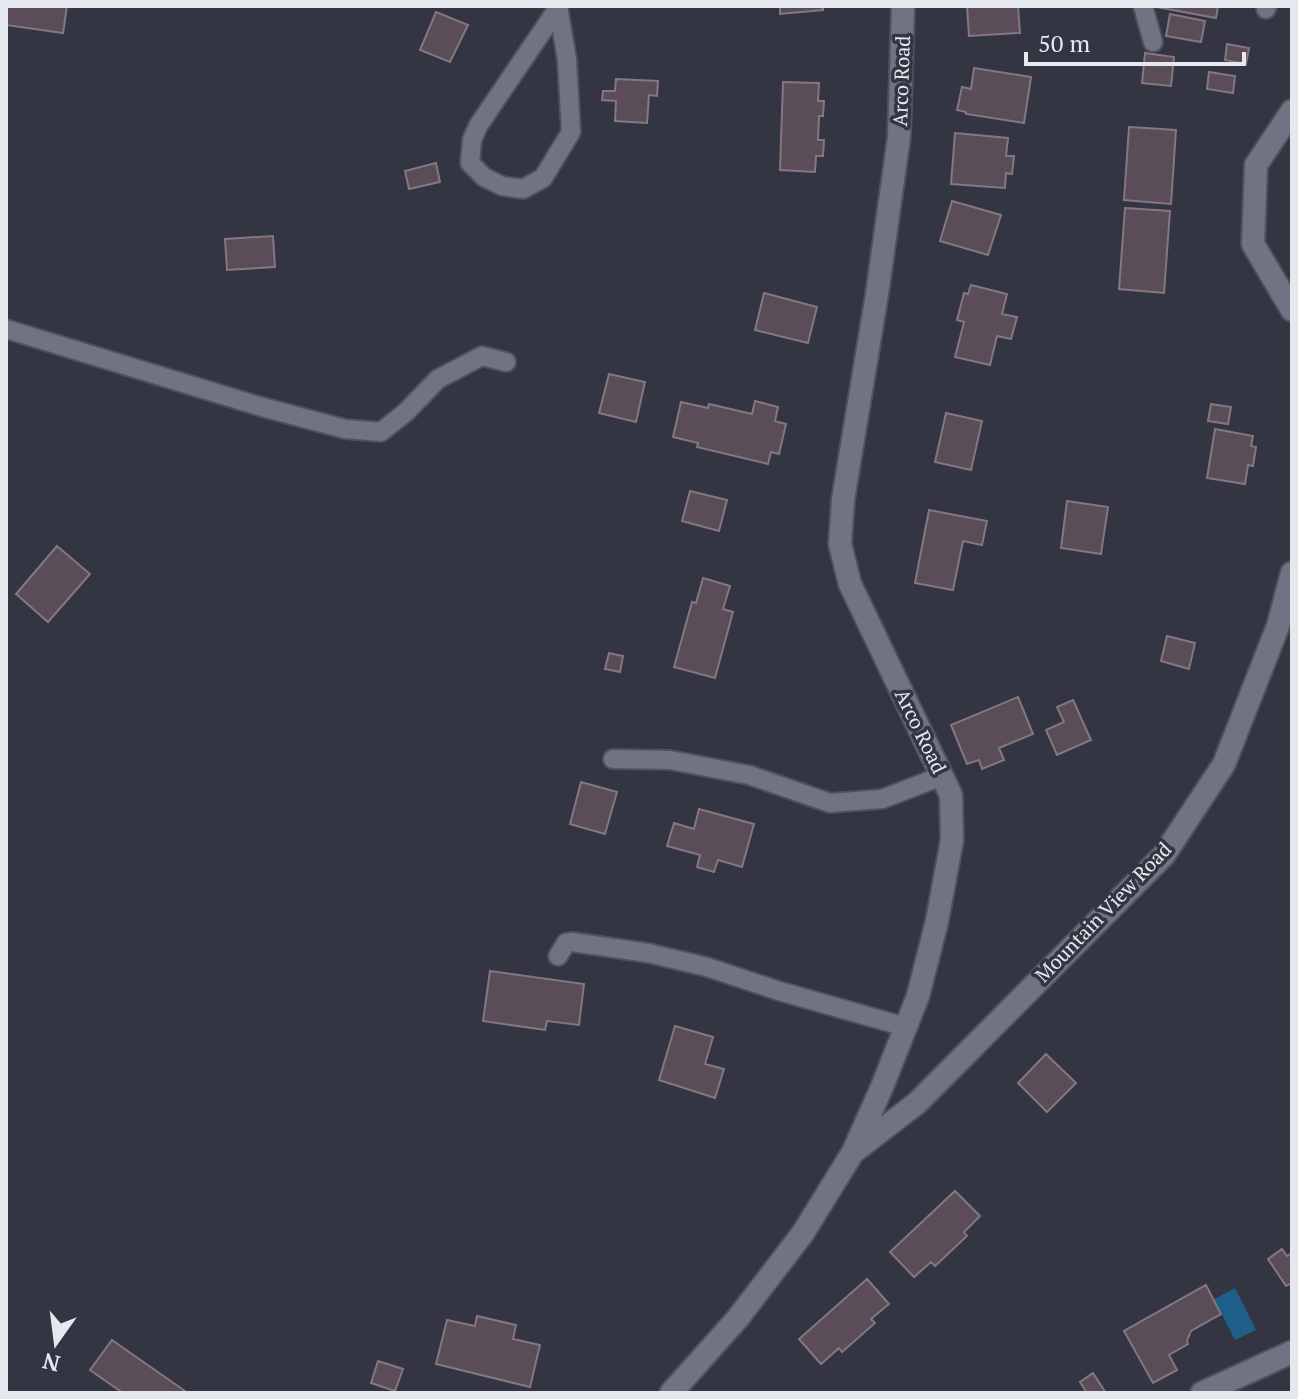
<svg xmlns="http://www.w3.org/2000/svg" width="1298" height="1399" viewBox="0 0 1298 1399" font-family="'PT Serif',serif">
  <rect width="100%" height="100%" fill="#333542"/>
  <path fill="#1e5f8a" d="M1235,1288L1256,1330L1235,1340L1214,1299Z"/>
  <path fill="#5a4d57" stroke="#847781" stroke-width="2" d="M6,6H67L63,33L6,25Z
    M780,6H823V10L780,14Z
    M967,6H1018L1020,33L969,36Z
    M1151,6H1218L1216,18Z
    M436,12L468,25L450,62L420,50Z
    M1170,14L1205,21L1201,42L1166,36Z
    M1227,44L1249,48L1246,64L1225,60Z
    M1145,53L1174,57L1171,86L1142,83Z
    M974,68L1031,77L1024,123L966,114V112L957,110L962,87L971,89Z
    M1209,72L1235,76L1233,93L1207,89Z
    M616,79L658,81L657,96L649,95L647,123L615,121L616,101L602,100L603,91H615Z
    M783,82L819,83L818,101H824L823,116H819L818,140H824L823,156H816L815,172L780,170Z
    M1129,127L1176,130L1171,204L1124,200Z
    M955,133L1008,138L1006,156H1014L1012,174L1006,173L1005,188L951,184Z
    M436,163L440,182L409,189L405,171Z
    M952,201L1001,215L988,255L940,241Z
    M1125,208L1170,211L1164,293L1119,289Z
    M273,236L275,267L227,270L225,239Z
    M971,285L1007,294L1002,314L1017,317L1011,339L997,336L990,365L955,357L964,322L957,320L964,293L968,294Z
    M764,293L817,307L808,343L755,330Z
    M609,374L645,382L636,422L599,413Z
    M755,401L778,407L775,421L786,424L779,454L771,452L768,464L697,447L698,443L673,437L681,402L708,408L709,404L752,414Z
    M1211,404L1231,407L1228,424L1208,421Z
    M946,413L982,421L971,470L935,462Z
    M1215,429L1253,436L1251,446L1256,447L1253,466L1248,465L1245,484L1207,478Z
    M690,491L727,500L719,531L682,521Z
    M1067,501L1108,507L1101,554L1061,548Z
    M929,510L987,521L982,545L963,541L953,590L915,583Z
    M57,546L90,574L48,622L16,594Z
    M703,578L730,586L723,609L733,612L715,678L674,667L692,602L696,603Z
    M1167,636L1195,643L1189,669L1161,661Z
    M609,653L623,656L620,672L605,669Z
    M1018,697L1033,734L999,748L1004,760L982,769L979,760L967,764L951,725Z
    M1073,700L1091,740L1057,755L1046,730L1064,722L1057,707Z
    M581,782L617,792L605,834L570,824Z
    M699,809L754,824L742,867L718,860L714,872L697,867L700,855L667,846L674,823L694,829Z
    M490,971L584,984L579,1025L547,1021L545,1030L483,1021Z
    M675,1026L713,1037L705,1064L724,1069L715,1098L659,1080Z
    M1046,1054L1076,1083L1047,1112L1018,1083Z
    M955,1191L980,1216L964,1232L967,1236L935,1266L931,1262L914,1277L890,1252Z
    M1282,1249L1287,1256L1292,1253V1283L1286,1286L1268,1259Z
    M867,1279L889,1304L871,1319L875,1323L842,1352L839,1348L821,1364L799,1339Z
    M1206,1285L1221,1314L1191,1331L1187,1341L1188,1344L1169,1355L1177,1370L1153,1383L1124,1331Z
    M477,1316L516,1325L513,1339L540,1345L530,1387L436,1364L447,1320L475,1326Z
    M112,1340L185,1391L184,1393H123L90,1370Z
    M378,1361L403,1369L395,1391L371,1383Z
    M1093,1373L1106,1393H1087L1080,1382Z"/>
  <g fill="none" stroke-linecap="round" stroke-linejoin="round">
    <defs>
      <path id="service" d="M558,6L567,60L571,132L543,178L523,189L502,186L484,177L470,163L472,140L478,126L558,8
        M1143,6L1153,42
        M1266,9L1267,6
        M6,329L262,407L345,429L381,432L406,412L438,379L482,356L506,362
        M613,759L670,760L749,775L830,803L882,799L942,776
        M558,956L566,943L572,942L648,953L707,967L779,991L906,1027"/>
      <path id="minor" d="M1292,111L1256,165L1253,244L1292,310
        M856,1150L917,1103L1164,855L1224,764L1278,626L1292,573
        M671,1393L738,1318L803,1233L853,1152L882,1087L918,996L937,921L952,840L951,795L850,584L840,544L843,500L877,294L899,137L903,6
        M1202,1393L1292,1352"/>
    </defs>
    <use href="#service" stroke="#4f525c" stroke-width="22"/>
    <use href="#minor" stroke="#4f525c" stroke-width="26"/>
    <use href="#service" stroke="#707381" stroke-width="18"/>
    <use href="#minor" stroke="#707381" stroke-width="22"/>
  </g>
  <g text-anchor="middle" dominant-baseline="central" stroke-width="7" stroke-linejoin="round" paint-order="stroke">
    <g font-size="20" fill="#e6e8f0" stroke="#333542">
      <text transform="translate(901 81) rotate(-88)">Arco Road</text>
      <text transform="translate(921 731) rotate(64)">Arco Road</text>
      <text transform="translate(1103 912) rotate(-46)">Mountain View Road</text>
    </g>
  </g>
  <rect width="1298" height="1399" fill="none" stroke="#e6e8f0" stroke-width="16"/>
  <g transform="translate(56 1343) rotate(194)" stroke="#333542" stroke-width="6" paint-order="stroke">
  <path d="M0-6L14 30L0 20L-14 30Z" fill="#e6e8f0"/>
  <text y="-12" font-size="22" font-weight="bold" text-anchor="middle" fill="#e6e8f0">N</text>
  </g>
  <path d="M1026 52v12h218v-12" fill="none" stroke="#e6e8f0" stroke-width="4"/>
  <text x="1038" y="52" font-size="24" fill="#e6e8f0" stroke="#333542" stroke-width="6" paint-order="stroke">50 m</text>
</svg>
